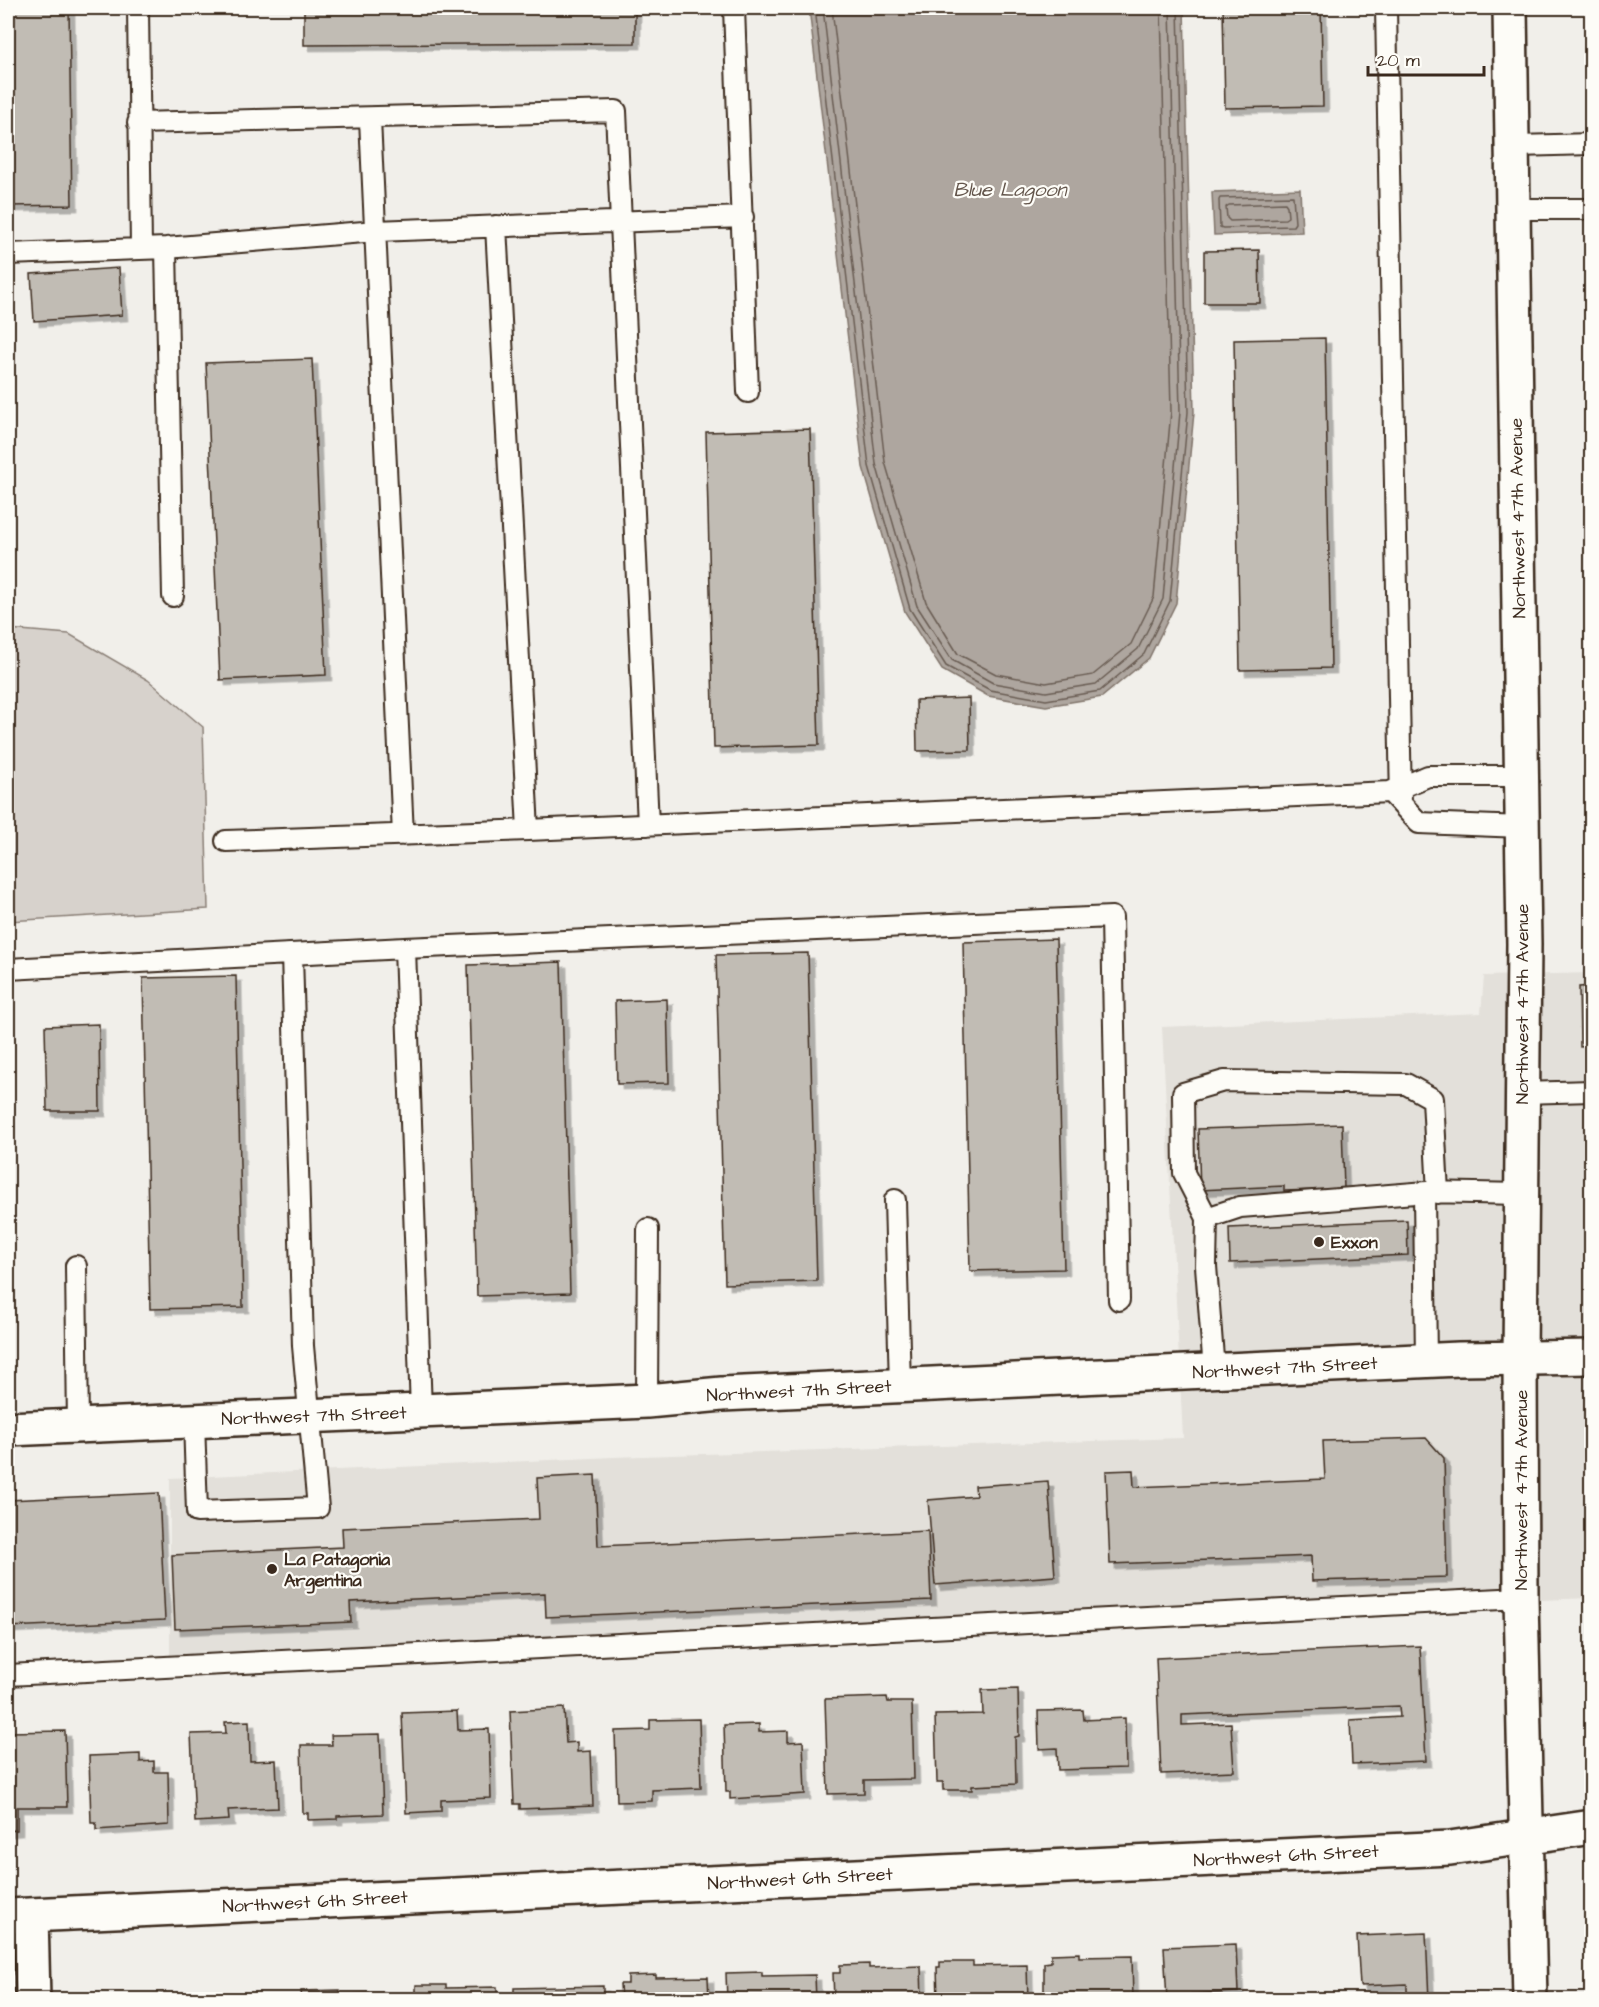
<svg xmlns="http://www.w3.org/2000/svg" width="1599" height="2007" viewBox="0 0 1599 2007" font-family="'Architects Daughter',sans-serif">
  <defs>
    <filter id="shadow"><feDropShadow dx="5.5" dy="5.5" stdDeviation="0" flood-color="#0004"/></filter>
  </defs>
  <rect width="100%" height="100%" fill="#f1efea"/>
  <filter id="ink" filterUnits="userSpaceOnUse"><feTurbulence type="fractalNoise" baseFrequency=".0167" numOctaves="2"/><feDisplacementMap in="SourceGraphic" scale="12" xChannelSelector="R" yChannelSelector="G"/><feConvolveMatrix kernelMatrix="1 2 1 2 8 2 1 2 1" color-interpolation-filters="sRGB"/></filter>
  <g filter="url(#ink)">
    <path fill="#e3e0da" d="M1591,973V1598L170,1655V1478L613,1457L1183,1438L1162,1027L1481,1013L1484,976Z"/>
    <path fill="#d7d2cc" stroke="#897e75" stroke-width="1.5" d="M8,629L69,634L148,680L203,727L208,909L8,921Z"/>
    <path fill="#aea69f" stroke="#80746b" stroke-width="1.5" d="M809,8H1184L1194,412L1176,603L1149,658L1102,697L1046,706L988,696L942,670L905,612L863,467Z
      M1300,189L1302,232L1214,235L1212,192Z"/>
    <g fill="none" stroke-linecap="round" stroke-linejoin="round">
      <path stroke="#695c52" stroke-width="1.5" d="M815,8L869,466L910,609L946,666L990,690L1046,700L1100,691L1144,654L1170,601L1188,412L1178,8
        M823,8L876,464L917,606L952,660L993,683L1046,692L1096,684L1138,649L1163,599L1180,412L1170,8
        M832,8L885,462L926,602L958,654L996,674L1046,683L1093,675L1131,644L1154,597L1171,411L1161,8
        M1293,196L1295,223L1293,226L1223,228L1220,227L1219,200L1220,198Z
        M1285,203L1287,206L1288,217L1285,219L1230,221L1227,218L1226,207L1229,205Z"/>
    </g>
    <path fill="#c1bcb4" stroke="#3b2a1e" stroke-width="1.5" filter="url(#shadow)" d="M8,8H69L72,205L8,206Z
      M304,8H635V43L304,45Z
      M1223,8H1321L1323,106L1225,108Z
      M1259,250L1260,303H1204V251Z
      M119,268L122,315L34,321L31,274Z
      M1325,338L1331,668L1240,670L1234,340Z
      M312,359L326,675L220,680L206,363Z
      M810,429L819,745L714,748L706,432Z
      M969,698L970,750L917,751L916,700Z
      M1056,939L1064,1269L970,1271L963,942Z
      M808,953L817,1281L725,1284L716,955Z
      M561,962L570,1293L477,1296L468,965Z
      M236,976L243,1307L150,1309L143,978Z
      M1592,986V1046L1580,1047L1579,987Z
      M667,999L669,1083L617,1084L615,1001Z
      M99,1024L100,1111H47L45,1026Z
      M1342,1124L1344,1189L1284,1191V1186L1200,1190L1198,1129Z
      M1407,1220L1408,1255L1230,1263L1229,1228Z
      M1426,1438L1444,1458L1447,1577L1312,1581L1311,1556L1110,1564L1106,1471L1133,1470L1134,1487L1325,1479L1323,1441Z
      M595,1475L598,1546L928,1531L931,1600L546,1617L545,1593L350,1602L351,1622L175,1629L172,1555L343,1547L342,1528L539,1519L537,1478Z
      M1048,1481L1055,1576L935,1585L928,1500L976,1496L975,1486Z
      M159,1493L165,1620L8,1627V1500Z
      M1420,1646L1426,1761L1352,1764L1350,1720L1400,1717L1399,1706L1182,1715V1725L1231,1723L1234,1771L1161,1774L1156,1658Z
      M1018,1689L1019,1736L1015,1737L1016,1784L972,1786V1790H943V1782H937L935,1715L983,1714L982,1690Z
      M887,1697L888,1702H912L914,1779L864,1780V1793L828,1794L825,1699Z
      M564,1708L566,1743L577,1742V1752L591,1751L593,1806L520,1809V1804H514L510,1711Z
      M1083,1710L1084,1720L1125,1718L1126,1768L1058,1770L1057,1748L1039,1749L1038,1711Z
      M457,1711L458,1730L489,1729L491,1798L441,1800V1811L406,1813L402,1713Z
      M699,1719L701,1788L652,1790V1801L617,1802L615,1731L650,1730V1720Z
      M249,1721L250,1761L276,1760L278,1808L228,1810L229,1820L195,1822L191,1734L226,1733L225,1722Z
      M759,1724V1732L788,1731V1742L803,1741L805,1794L730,1799V1792H726L724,1725Z
      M65,1731L67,1807H17V1830L8,1831V1732Z
      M380,1734L383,1814L337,1816V1819L308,1820V1813H303L301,1745H332L331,1735Z
      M140,1754V1762L154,1761V1772H168L169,1825L96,1830V1823H91L89,1756Z
      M1426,1933L1429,2000H1278L1407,1994V1984L1360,1986L1357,1936Z
      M1236,1944L1238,1992L1191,1994V2000H1167L1164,1947Z
      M1079,1953V1957L1132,1956L1133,2000H1044V1963L1051,1962V1954Z
      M940,1962H973V1966L1027,1965L1028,2000H938L937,1967H940Z
      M869,1964V1968L921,1966L922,2000H834L833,1973H840V1965Z
      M762,1972V1976L815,1975L816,2000H727L726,1973Z
      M656,1975V1978L708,1977L709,2000H621L620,1984H628V1976Z
      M416,1985H446V1988L497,1987V2000H407V1994L416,1993Z
      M603,1986V2000H514V1988Z
      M340,1990V1994L391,1993V2000H302L301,1991Z
      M172,1994V1998H176V2000H97L145,1998V1995Z
      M232,1995L233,1999L285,1998V2000H204V1996Z"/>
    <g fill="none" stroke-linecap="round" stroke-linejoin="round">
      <defs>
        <path id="service" d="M138,8L141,248
          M734,8L748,392
          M1386,8L1401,803
          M370,119L403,835
          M138,123L616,111L648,825
          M1513,146L1592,144
          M1514,209H1592
          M496,226L528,830
          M166,248L173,596
          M8,254L166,248L376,231L743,217
          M1392,794L1419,823L1522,827
          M226,841L528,830L1390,792L1428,776H1521
          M405,948L421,1411
          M8,969L405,948L1112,917L1119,1300
          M1522,1093L1592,1091
          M1424,1193L1426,1361
          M895,1200L900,1386
          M1207,1218L1184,1173L1183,1093L1224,1081L1406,1084L1433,1099L1438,1193
          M76,1266L78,1426
          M1214,1371L1206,1266L1207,1218L1240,1207L1427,1192L1521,1194
          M647,1401L648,1229
          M194,1421L197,1512L318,1508L303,1346L292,954
          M8,1675L1521,1598"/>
        <path id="minor" d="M31,1915L33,2000
          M8,1916L1450,1848L1592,1827"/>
        <path id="tertiary" d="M1510,8L1524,944L1520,1357L1521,1598L1530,2000"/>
        <path id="secondary" d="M8,1429L647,1401L722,1394L1459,1359L1592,1357"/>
      </defs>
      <use href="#service" stroke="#3b2a1e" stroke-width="24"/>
      <use href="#minor" stroke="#3b2a1e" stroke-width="38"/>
      <use href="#tertiary" stroke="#3b2a1e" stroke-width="38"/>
      <use href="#secondary" stroke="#3b2a1e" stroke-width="38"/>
      <use href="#service" stroke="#fdfcf7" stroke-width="20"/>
      <use href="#minor" stroke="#fdfcf7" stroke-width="33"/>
      <use href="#tertiary" stroke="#fdfcf7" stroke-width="33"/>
      <use href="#secondary" stroke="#fdfcf7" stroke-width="33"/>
    </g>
  </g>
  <g fill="#3b2a1e" stroke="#fdfcf7" stroke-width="2">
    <circle cx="1319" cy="1242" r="6"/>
    <circle cx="272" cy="1569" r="6"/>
  </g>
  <g text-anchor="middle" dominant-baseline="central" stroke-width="4.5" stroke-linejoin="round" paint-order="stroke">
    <g font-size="18" fill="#3b2a1e" stroke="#fdfcf7">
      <text transform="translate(1518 518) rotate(-91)">Northwest 47th Avenue</text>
      <text transform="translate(1522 1004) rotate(-90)">Northwest 47th Avenue</text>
      <text transform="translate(1285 1368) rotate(-3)">Northwest 7th Street</text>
      <text transform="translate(799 1391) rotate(-3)">Northwest 7th Street</text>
      <text transform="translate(314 1416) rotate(-2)">Northwest 7th Street</text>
      <text transform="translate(1521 1490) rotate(-90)">Northwest 47th Avenue</text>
      <text transform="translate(1286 1856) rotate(-3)">Northwest 6th Street</text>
      <text transform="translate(800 1879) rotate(-3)">Northwest 6th Street</text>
      <text transform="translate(315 1902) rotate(-3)">Northwest 6th Street</text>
    </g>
    <g font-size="18" font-weight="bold" fill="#3b2a1e" stroke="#fdfcf7" text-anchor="start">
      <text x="1331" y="1242">Exxon</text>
      <text x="284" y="1559">La Patagonia<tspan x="284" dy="21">Argentina</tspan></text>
    </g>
    <g font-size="20" font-style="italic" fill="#63554b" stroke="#fdfcf7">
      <text x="1010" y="190">Blue Lagoon</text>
    </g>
  </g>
  <rect width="1599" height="2007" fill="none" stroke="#fdfcf7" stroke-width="30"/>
  <rect x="15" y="15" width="1569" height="1977" fill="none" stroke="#3b2a1e" stroke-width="2" filter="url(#ink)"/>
  <path d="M1368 66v9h116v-9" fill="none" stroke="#3b2a1e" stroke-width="3"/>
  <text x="1377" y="66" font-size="18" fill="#3b2a1e" stroke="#fdfcf7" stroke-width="4.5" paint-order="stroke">20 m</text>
</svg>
